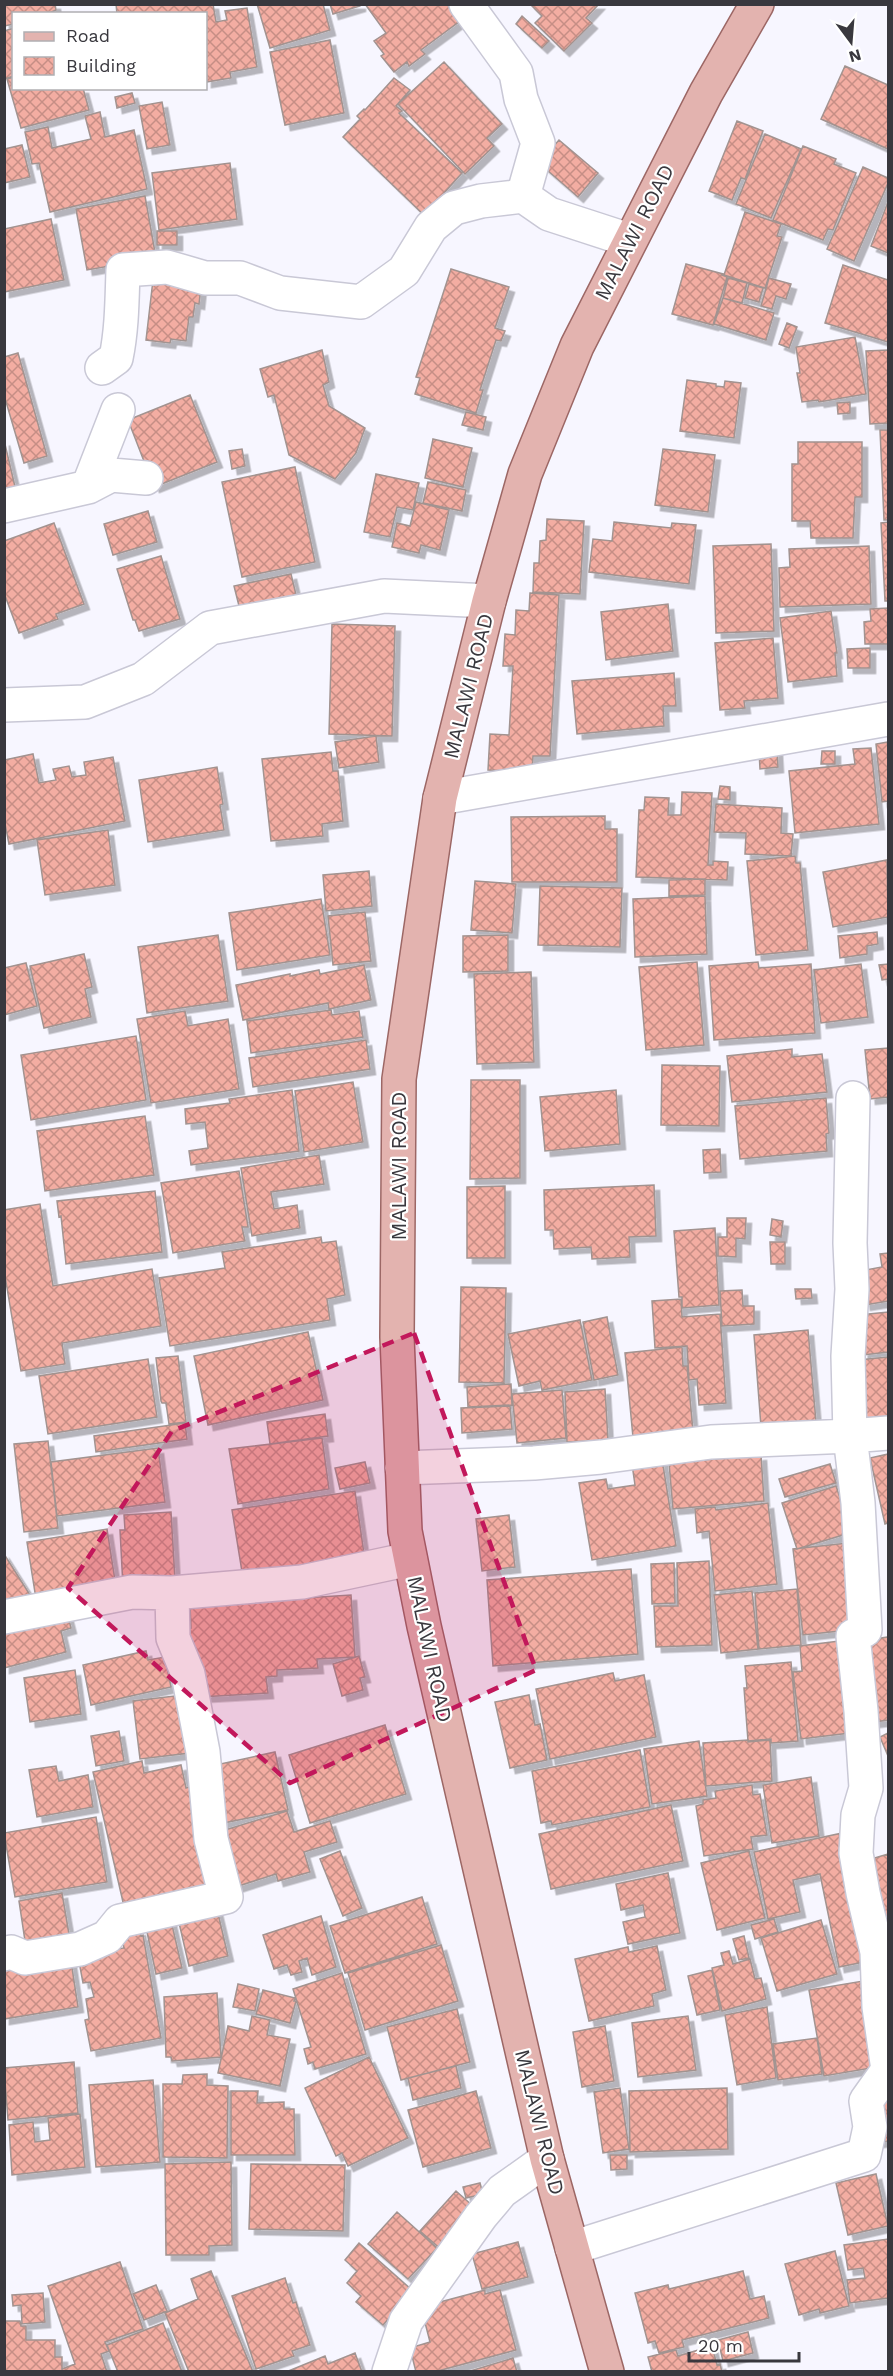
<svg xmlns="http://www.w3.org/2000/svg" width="893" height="2376" viewBox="0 0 893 2376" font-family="'Work Sans',sans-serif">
  <defs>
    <pattern id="building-cross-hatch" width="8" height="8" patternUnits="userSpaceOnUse" patternTransform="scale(1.5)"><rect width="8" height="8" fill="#f3ada2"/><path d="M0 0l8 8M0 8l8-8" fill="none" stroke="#c68e85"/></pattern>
    <filter id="shadow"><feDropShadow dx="5.5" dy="5.5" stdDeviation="0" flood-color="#0004"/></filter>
  </defs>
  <rect width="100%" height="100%" fill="#f7f6ff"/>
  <path fill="url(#building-cross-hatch)" stroke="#a29390" stroke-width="1.5" filter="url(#shadow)" d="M4,4H55L56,10L47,14H14V24L4,26Z
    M116,4H213L216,22L227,20L225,11L247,8L257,67L230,72L231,78L206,82V14H117Z
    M257,4H323L330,30L270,48Z
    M330,4H360V6L333,14Z
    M365,4H447L460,21L421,50L425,54L409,66L407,62L394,72L381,56L384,54L374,41L386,33Z
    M530,4H599L586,18L592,23L564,51L535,23L542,16Z
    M522,16L549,41L542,48L516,24Z
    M14,28V76L4,79V31Z
    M330,40L344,113L285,125L270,52Z
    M444,62L502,124L487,138L494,146L465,174L398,104Z
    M845,66L888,85V149L821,119Z
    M14,77V88H83L89,110L21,128L7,79Z
    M394,78L410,90L396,106L402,111L399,113L462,173L444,193L451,200L426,217L343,137L360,119L357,116L364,109L365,110Z
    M132,93L135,103L117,108L115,97Z
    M162,102L170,145L147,149L139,106Z
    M100,112L105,137L134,130L147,189L50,212L39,163L32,164L25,132L48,127L52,148L91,139L85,116Z
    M737,121L763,131L745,179L741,178L732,200L709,191Z
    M765,134L801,149L771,218L736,204Z
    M559,140L598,173L578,197L539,163Z
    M22,145L30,177L4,183V149Z
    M803,146L836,159L834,164L856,173L833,230L828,229L823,240L773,220Z
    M230,163L237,219L159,230L152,173Z
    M863,167L888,178V183L854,261L827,249Z
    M145,196L156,258L87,270L76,209Z
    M888,202V253L871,246Z
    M745,212L781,224L777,236L782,237L765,288L724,275Z
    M51,219L64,280L4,292V229Z
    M157,231H177V245H157Z
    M686,264L723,274L722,275L727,277L713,325L672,314Z
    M843,265L888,280V342L825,323Z
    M451,269L509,287L495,328L505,331L501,341L496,340L480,390H483L476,413L415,394L420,378L416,377Z
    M728,278L747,283L742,303L723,298Z
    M769,278L791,284L786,299L776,296L772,309L761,306Z
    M153,280L201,286L199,304L195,303L193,317H189L186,341L171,339L170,343L146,340Z
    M749,284L763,288L759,302L745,298Z
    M723,298L774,313L766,340L714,324Z
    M787,323L797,327L789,348L779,344Z
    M855,337L866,394L819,402L818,400L802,402L797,373H800L796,347Z
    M322,350L329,382L323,385L329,406L365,428L356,453L335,479L289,455L274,395L268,397L260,369Z
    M888,350V423L870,424L866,351Z
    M18,353L47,456L24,463L4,395V357Z
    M687,380L716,384V386L724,387L725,381L741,383L734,438L680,431Z
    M190,395L217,462L154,487L128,420Z
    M850,402V413L838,414L837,403Z
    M466,412L486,417L483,430L462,425Z
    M880,430H888V520H884Z
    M433,439L472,448L463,487L425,478Z
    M4,440L16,491L4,494Z
    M798,442H862V497H855L853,538H811L810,521H792V464H798Z
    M242,449L245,466L232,469L229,451Z
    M663,449L715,455L708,512L655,505Z
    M295,467L315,562L242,577L222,482Z
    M376,474L419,483L413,510L397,507L390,537L364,532Z
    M428,482L466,490L462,511L423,503Z
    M416,502L449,510L440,550L421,545L419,553L392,547L397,523L410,526Z
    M148,511L157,542L113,555L104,524Z
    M547,519L584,521L580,594L533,592L534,563H539L540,541L546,540Z
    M614,522L671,528L672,523L696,525L689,584L589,572L593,539L612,541Z
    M888,522V601H885L881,523Z
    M54,523L84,604L56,614L58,619L19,633L4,593V541Z
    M771,544L774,631L716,633L713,546Z
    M869,546L871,604L780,607L779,568L790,567L789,549Z
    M161,556L180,619L139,631L135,620H133L117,569Z
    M291,574L297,599L240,610L234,586Z
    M530,593L559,595L550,756H533L532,772L488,770L490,734L509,735L513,666H503L505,634L515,635L516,610L529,611Z
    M668,604L673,651L606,660L601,612Z
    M888,608V644H865L864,622L871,621L870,609Z
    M831,611L837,653H835L837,676L788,682L780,618Z
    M332,624L395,626L392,736L329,734Z
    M773,638L778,698L744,701L745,708L720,710L715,643Z
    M870,648V668H848L847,649Z
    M674,673L676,706H663L664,726L577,734L572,681Z
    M376,736L379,762L339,768L335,742Z
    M888,742V801L882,802L876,744Z
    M871,748L879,824L795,833L789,771L855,764L853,749Z
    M777,750L778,767L760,769L759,751Z
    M822,751H835V764H821Z
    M331,752L333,771H338L343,821L322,824L323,836L271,841L262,759Z
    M33,754L39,783L56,780L53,769L69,766L72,777L86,775L84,762L113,757L125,821L9,844L4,819V760Z
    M217,767L223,804L220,805L224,830L148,842L139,780Z
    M720,786L730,787V800L718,799Z
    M682,792L712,793L708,865H713V861L728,862L727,880L636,877L639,810H644L645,797L669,798L668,815H681Z
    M716,804L782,808L781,833L793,834L791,856L745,854L746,833L714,832Z
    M605,816V829H617V882H512L511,817Z
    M108,830L115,885L45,895L37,840Z
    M795,856L796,863H800L808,950L756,955L747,861Z
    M887,860L888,917L833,927L823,872Z
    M369,871L372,906L326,911L323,875Z
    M705,879V895L669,896V880Z
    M475,881L516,884L512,933L471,930Z
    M540,886L622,888L620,947L538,945Z
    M705,896L707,954L635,957L633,899Z
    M321,899L330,955L237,970L229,913Z
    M365,912L371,961L333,965L328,916Z
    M877,932L878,944L867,946V954L840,958L838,936Z
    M218,935L228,1001L147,1013L138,947Z
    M508,935V971L463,972V936Z
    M84,954L92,987L85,989L91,1017L44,1028L30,966Z
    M697,962L704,1045L646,1050L639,967Z
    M758,962L759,968L811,964L815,1033L714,1040L709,966Z
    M26,963L37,1006L4,1015V968Z
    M861,964L868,1017L821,1023L814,970Z
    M888,964V979L882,980L879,965Z
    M364,965L371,1000L329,1009L328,1003L243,1020L236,985L290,974V976L319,970L320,974Z
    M531,972L534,1062L477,1064L474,974Z
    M331,1010L332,1015L359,1011L363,1037L251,1053L247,1021Z
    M185,1011L188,1026L228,1019L239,1089L151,1103L137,1019Z
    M136,1036L146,1100L31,1120L21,1055Z
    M366,1040L370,1069L253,1087L249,1058Z
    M888,1048V1097L870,1099L865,1050Z
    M792,1049V1057L822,1054L827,1092L732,1102L727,1056Z
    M662,1065L720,1066L719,1126L661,1125Z
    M471,1080H520V1178L470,1179Z
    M353,1082L363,1142L304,1152L295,1091Z
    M292,1090L299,1151L191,1165L189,1151L208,1148L205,1122L186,1124L185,1109L230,1103L229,1099Z
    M616,1090L620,1144L545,1151L540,1097Z
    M826,1098L829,1133L826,1134L827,1151L740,1159L735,1106Z
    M145,1116L154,1175L45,1191L37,1131Z
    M720,1149L721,1172L704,1173L703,1150Z
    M319,1155L324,1184L271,1192L274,1209L297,1205L300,1228L252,1236L241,1168Z
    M239,1171L248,1227H242L245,1241L173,1253L161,1183Z
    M654,1185L656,1236L629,1237L630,1257L592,1259L591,1247L554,1249L553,1230H545L544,1190Z
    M505,1186V1258H467V1187Z
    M155,1191L162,1252L66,1264L61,1216L59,1217L57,1201Z
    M40,1204L53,1286L152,1269L161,1326L62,1343L65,1364L21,1371L4,1270V1210Z
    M727,1218H746L745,1239L736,1238V1257L718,1256V1237H727Z
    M772,1219L783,1221L781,1237L770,1235Z
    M715,1228L719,1305L682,1308V1297H679L674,1231Z
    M321,1237L322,1243L336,1241L345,1295L327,1299L330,1320L170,1346L159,1278L225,1268L222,1252Z
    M770,1242H785V1264H771Z
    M888,1253V1301L865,1305L860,1271L882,1267L880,1254Z
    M461,1287L506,1288L504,1383L459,1382Z
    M795,1289H811L812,1298L796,1299Z
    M742,1290L743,1306H754V1324L722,1326L720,1291Z
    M681,1299L682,1317L720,1314L726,1403L699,1405L697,1379L689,1380L687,1346L655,1348L652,1301Z
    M888,1312V1352L863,1355L859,1315Z
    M607,1317L618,1375L594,1380L583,1322Z
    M580,1320L592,1380L542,1390L540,1381L519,1386L508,1334Z
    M808,1330L816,1422L761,1427L754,1335Z
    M308,1332L323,1400L208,1425L194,1356Z
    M682,1347L683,1366H687L694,1442L634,1448L625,1353Z
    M178,1356L186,1422L169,1424L166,1403H162L161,1401L156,1358Z
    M888,1357V1426L865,1428L858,1360Z
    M148,1359L157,1417L48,1434L39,1376Z
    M511,1384L512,1405L468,1407L467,1387Z
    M605,1389L608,1440L567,1442L565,1392Z
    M562,1390L566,1438L517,1443L512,1394Z
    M510,1406L512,1429L462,1433L461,1408Z
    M325,1414L328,1436L270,1444L267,1422Z
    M185,1423L187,1439L96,1452L94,1436Z
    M322,1438L329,1489L238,1504L229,1449Z
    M48,1441L58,1528L24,1532L14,1444Z
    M158,1448L165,1502L57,1516L51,1462Z
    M888,1454V1523L885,1524L870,1458Z
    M761,1455L764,1501L673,1509L669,1463Z
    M662,1459L676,1546L592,1560L579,1483L606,1479L608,1489L635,1485L632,1464Z
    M365,1462L370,1483L340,1489L335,1468Z
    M830,1464L836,1483L785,1497L779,1479Z
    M836,1486L843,1507L856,1531L797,1549L782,1503Z
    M355,1491L364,1554L244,1584L232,1510Z
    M768,1503L777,1584L715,1591L709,1531L697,1533L695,1509L715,1507L716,1510Z
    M171,1512L175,1580L123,1587L120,1530H125L124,1515Z
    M509,1515L515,1567L482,1571L476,1519Z
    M107,1529L116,1587L36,1599L27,1542Z
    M848,1543L858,1629L803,1635L793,1549Z
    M4,1554L30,1595L4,1610Z
    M709,1561L712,1645L656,1647L654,1606H678L677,1563Z
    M674,1563L675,1603L652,1604L651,1564Z
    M631,1569L638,1654L493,1666L487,1580Z
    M797,1589L801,1645L759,1649L755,1593Z
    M752,1591L758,1649L721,1653L714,1595Z
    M351,1595L355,1657L317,1659L318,1668L277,1670V1676L266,1677L268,1693L200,1697L179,1629L191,1628L190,1605Z
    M66,1609L71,1628L61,1631L66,1652L4,1668V1626Z
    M888,1637V1720L868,1723L856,1642Z
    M847,1640L858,1732L801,1739L793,1672L802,1671L800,1646Z
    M146,1651L148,1660L165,1657L171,1687L91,1705L83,1665Z
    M359,1656L365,1677L360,1678L363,1690L342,1696L333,1664Z
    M791,1662L798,1741L771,1743V1739L748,1741L744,1688H747L745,1666Z
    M75,1670L81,1714L30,1722L24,1678Z
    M613,1673L615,1681L644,1675L656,1737L550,1759L536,1689Z
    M183,1695L190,1753L140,1759L133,1701Z
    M529,1695L535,1725L540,1724L547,1760L510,1768L495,1702Z
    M385,1725L406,1794L310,1823L289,1755Z
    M119,1731L124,1761L96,1766L91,1736Z
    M888,1733V1756L880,1737Z
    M748,1740V1742L770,1740L772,1781L706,1786L703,1743Z
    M699,1741L707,1796L652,1804L644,1749Z
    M640,1750L650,1807L552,1825L551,1821L541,1823L532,1771Z
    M275,1752L288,1810L223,1823L211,1766Z
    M142,1761L144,1773L181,1765L186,1788L196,1785L221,1894L126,1915L93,1772Z
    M56,1766L59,1781L88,1775L93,1807L37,1817L29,1770Z
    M811,1777L819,1836L772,1843L763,1785Z
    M752,1785L753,1795L760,1794L767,1835L751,1837L753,1849L704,1856L696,1806L703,1804V1800L716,1798L715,1791Z
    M671,1805L683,1861L551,1889L539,1834Z
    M287,1811L294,1832L330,1821L337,1842L304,1852L310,1872L278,1881L276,1874L229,1889L212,1834Z
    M96,1817L107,1882L15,1897L4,1833Z
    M847,1832L874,1960L839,1967L820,1874L793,1880L800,1912L768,1919L754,1852Z
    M340,1851L362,1908L343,1916L320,1859Z
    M749,1851L765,1918L717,1930L701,1863Z
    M888,1854V1916L877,1919L861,1862Z
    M668,1873L680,1933L628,1944L623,1922L645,1917L643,1905L621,1910L616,1884Z
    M62,1893L71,1946L27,1954L19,1901Z
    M422,1897L437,1944L345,1973L330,1926Z
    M216,1905L228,1956L189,1966L177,1914Z
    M169,1912L182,1968L156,1974L144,1918Z
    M321,1916L336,1967L312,1975L307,1958L299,1961L302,1972L291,1975L287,1965L274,1969L263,1935Z
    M774,1919L778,1932L755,1939L751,1925Z
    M821,1920L837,1974L777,1991L761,1938Z
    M140,1930L141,1936L143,1935L161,2038L91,2051L85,2020L89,2019L86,1999L94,1997L90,1982L83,1983L78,1956L124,1948L121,1933Z
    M744,1936L749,1958L739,1960L733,1939Z
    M441,1945L458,2001L365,2030L348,1973Z
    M657,1946L666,1990L652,1994L654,2006L589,2021L575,1959L628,1947L629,1952Z
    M729,1951L733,1964L750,1959L755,1979L761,1978L766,1999L722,2011L712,1968L724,1965L721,1953Z
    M70,1955L78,2007L4,2019V1966Z
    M712,1970L720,2010L697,2015L688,1976Z
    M342,1973L366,2054L315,2069L313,2062L308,2064L304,2049L311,2047L293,1989Z
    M869,1980L883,2066L824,2076L809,1990Z
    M238,1984L259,1989L255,2011L233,2007Z
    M263,1990L295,1998L294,2001H296L290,2023L256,2014Z
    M217,1993L221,2057L172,2061L171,2057H166L164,1997Z
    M767,2007L776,2078L737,2085L725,2015Z
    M457,2009L470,2062L401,2080L387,2027Z
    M252,2016L270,2020L267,2035L290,2039L280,2086L218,2073L228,2026L249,2031Z
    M688,2016L696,2070L638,2077L632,2023Z
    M605,2026L614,2081L582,2087L573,2032Z
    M817,2038L822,2074L778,2080L773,2044Z
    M369,2057L408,2138L348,2166L342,2153L336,2156L305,2088Z
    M74,2062L78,2113L8,2120L4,2068Z
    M456,2066L461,2088L413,2100L408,2078Z
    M207,2074V2085L228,2086L227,2158L163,2157V2084H182L183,2075Z
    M153,2080L160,2162L96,2167L89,2085Z
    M620,2088L629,2149L603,2153L594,2092Z
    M727,2088L728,2149L630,2152L629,2091Z
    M231,2091H258L257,2103L284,2102V2109H294L295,2155H231Z
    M476,2091L491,2148L423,2167L408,2110Z
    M888,2094V2141L878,2142L872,2096Z
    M80,2114L85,2167L12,2175L9,2125L33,2122L35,2142L50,2140L48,2118Z
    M610,2155H627V2169L611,2170Z
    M231,2162L232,2245L209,2246V2255H166L165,2164Z
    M251,2164L345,2165L343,2231L249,2229Z
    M876,2174L888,2226L848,2235L836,2183Z
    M480,2183L483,2194L466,2198L463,2187Z
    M456,2191L474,2207L443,2251L420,2231Z
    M397,2212L437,2248L408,2279L368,2244Z
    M888,2239V2298L850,2303L847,2280L865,2278L863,2268L848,2270L844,2245Z
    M518,2242L528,2277L482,2289L472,2254Z
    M359,2243L413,2291L383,2325L356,2302L361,2296L347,2283L357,2271L345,2260Z
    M835,2251L849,2306L820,2313L819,2309L799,2315L785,2264Z
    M120,2262L143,2329L105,2342L109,2351L101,2354L107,2372H63L62,2369L75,2364L48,2286Z
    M211,2271L221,2295L253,2372H189L165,2313L198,2299L191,2279Z
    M743,2271L750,2299L764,2296L769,2318L682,2340L684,2347L659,2353L655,2341L648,2343L635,2293L668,2285L669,2289Z
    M285,2278L293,2303L296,2302L310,2345L292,2351L294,2356L256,2369L232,2296Z
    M156,2285L167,2311L144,2320L133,2294Z
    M485,2290V2294L500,2290L516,2350L434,2372H416L410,2348L430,2342L421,2307Z
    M43,2293L45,2322L22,2324L21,2305L13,2306L12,2295Z
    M4,2321H20L21,2326H26V2340H55V2357H62V2372H4Z
    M163,2323L182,2372H118L107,2345Z
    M748,2332L753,2353L723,2361L718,2340Z
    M712,2346L717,2365L720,2364L722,2372H652L648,2357L676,2350L678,2356Z
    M355,2353L362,2372H286L325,2356L328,2364Z
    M513,2358L517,2372H467Z"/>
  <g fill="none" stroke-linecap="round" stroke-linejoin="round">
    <defs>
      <path id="minor" d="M466,4L516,73L521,99L538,143L523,196L549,214L629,240
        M102,368L116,358C122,329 122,300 123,270L167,267L205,278H240L280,293L361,302L404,271L431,227L454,208L481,201L523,196
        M88,487L118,410
        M4,506L88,487L111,475L146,478
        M4,705L85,702L143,679L210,628L384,596L489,601
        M440,798L888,719
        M402,1468L534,1463L601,1457L711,1442L850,1436L848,1356L852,1289L850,1243L853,1098
        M4,1617L132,1592L172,1593
        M4,1954L11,1952L25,1958L80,1949L107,1937L120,1921L226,1897L211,1839L203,1752L188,1674L173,1638L172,1593L302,1582L410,1559
        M572,2248L864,2155L870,2127L866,2101L888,2070L879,2007L877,1952L863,1893L856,1853L858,1815L866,1788L861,1711L853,1636L865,1630L858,1503L850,1436L888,1433
        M389,2372L406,2321L481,2216L502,2191L547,2159"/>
      <path id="major" d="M607,2372L547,2159L424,1626L405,1531L397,1337L399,1079L440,798L489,601L525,474L577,346L706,93L757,4"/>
    </defs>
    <use href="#minor" stroke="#c9c8d6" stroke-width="36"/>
    <use href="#major" stroke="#9c6765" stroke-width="36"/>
    <use href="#minor" stroke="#fff" stroke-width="33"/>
    <use href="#major" stroke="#e3b3af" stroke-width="33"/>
  </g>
  <path fill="#c2185b" fill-opacity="0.2" stroke="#c2185b" stroke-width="4.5" stroke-dasharray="12 8" stroke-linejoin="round" d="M414,1333L536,1670L290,1783L68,1588L172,1431Z"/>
  <g text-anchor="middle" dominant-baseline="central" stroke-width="4.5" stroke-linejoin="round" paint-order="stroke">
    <g font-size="21" fill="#39383e" stroke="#fff">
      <text transform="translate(634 232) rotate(-63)">MALAWI ROAD</text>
      <text transform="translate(468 686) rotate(-76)">MALAWI ROAD</text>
      <text transform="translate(398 1166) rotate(-90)">MALAWI ROAD</text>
      <text transform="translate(430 1649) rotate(78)">MALAWI ROAD</text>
      <text transform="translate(540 2122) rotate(76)">MALAWI ROAD</text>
    </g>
  </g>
  <rect width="893" height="2376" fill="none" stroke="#39383e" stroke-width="12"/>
  <rect x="12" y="12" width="195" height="78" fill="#ffffff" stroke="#b0afb2" stroke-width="1.5"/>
  <rect x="24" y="32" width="30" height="9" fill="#e3b3af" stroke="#b0afb2" stroke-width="1.5"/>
  <text x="66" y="42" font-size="18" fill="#39383e">Road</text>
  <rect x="24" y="57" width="30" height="18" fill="url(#building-cross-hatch)" stroke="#b0afb2" stroke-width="1.5"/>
  <text x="66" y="72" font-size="18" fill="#39383e">Building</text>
  <g transform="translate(851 42) rotate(164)" stroke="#ffffff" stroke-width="4.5" paint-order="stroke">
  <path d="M0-4.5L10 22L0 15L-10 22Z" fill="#39383e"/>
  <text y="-9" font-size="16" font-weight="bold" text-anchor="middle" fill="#39383e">N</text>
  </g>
  <path d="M689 2352v9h110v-9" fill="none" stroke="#39383e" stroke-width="3"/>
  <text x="698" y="2352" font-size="18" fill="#39383e" stroke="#ffffff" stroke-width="4.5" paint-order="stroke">20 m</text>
</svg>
